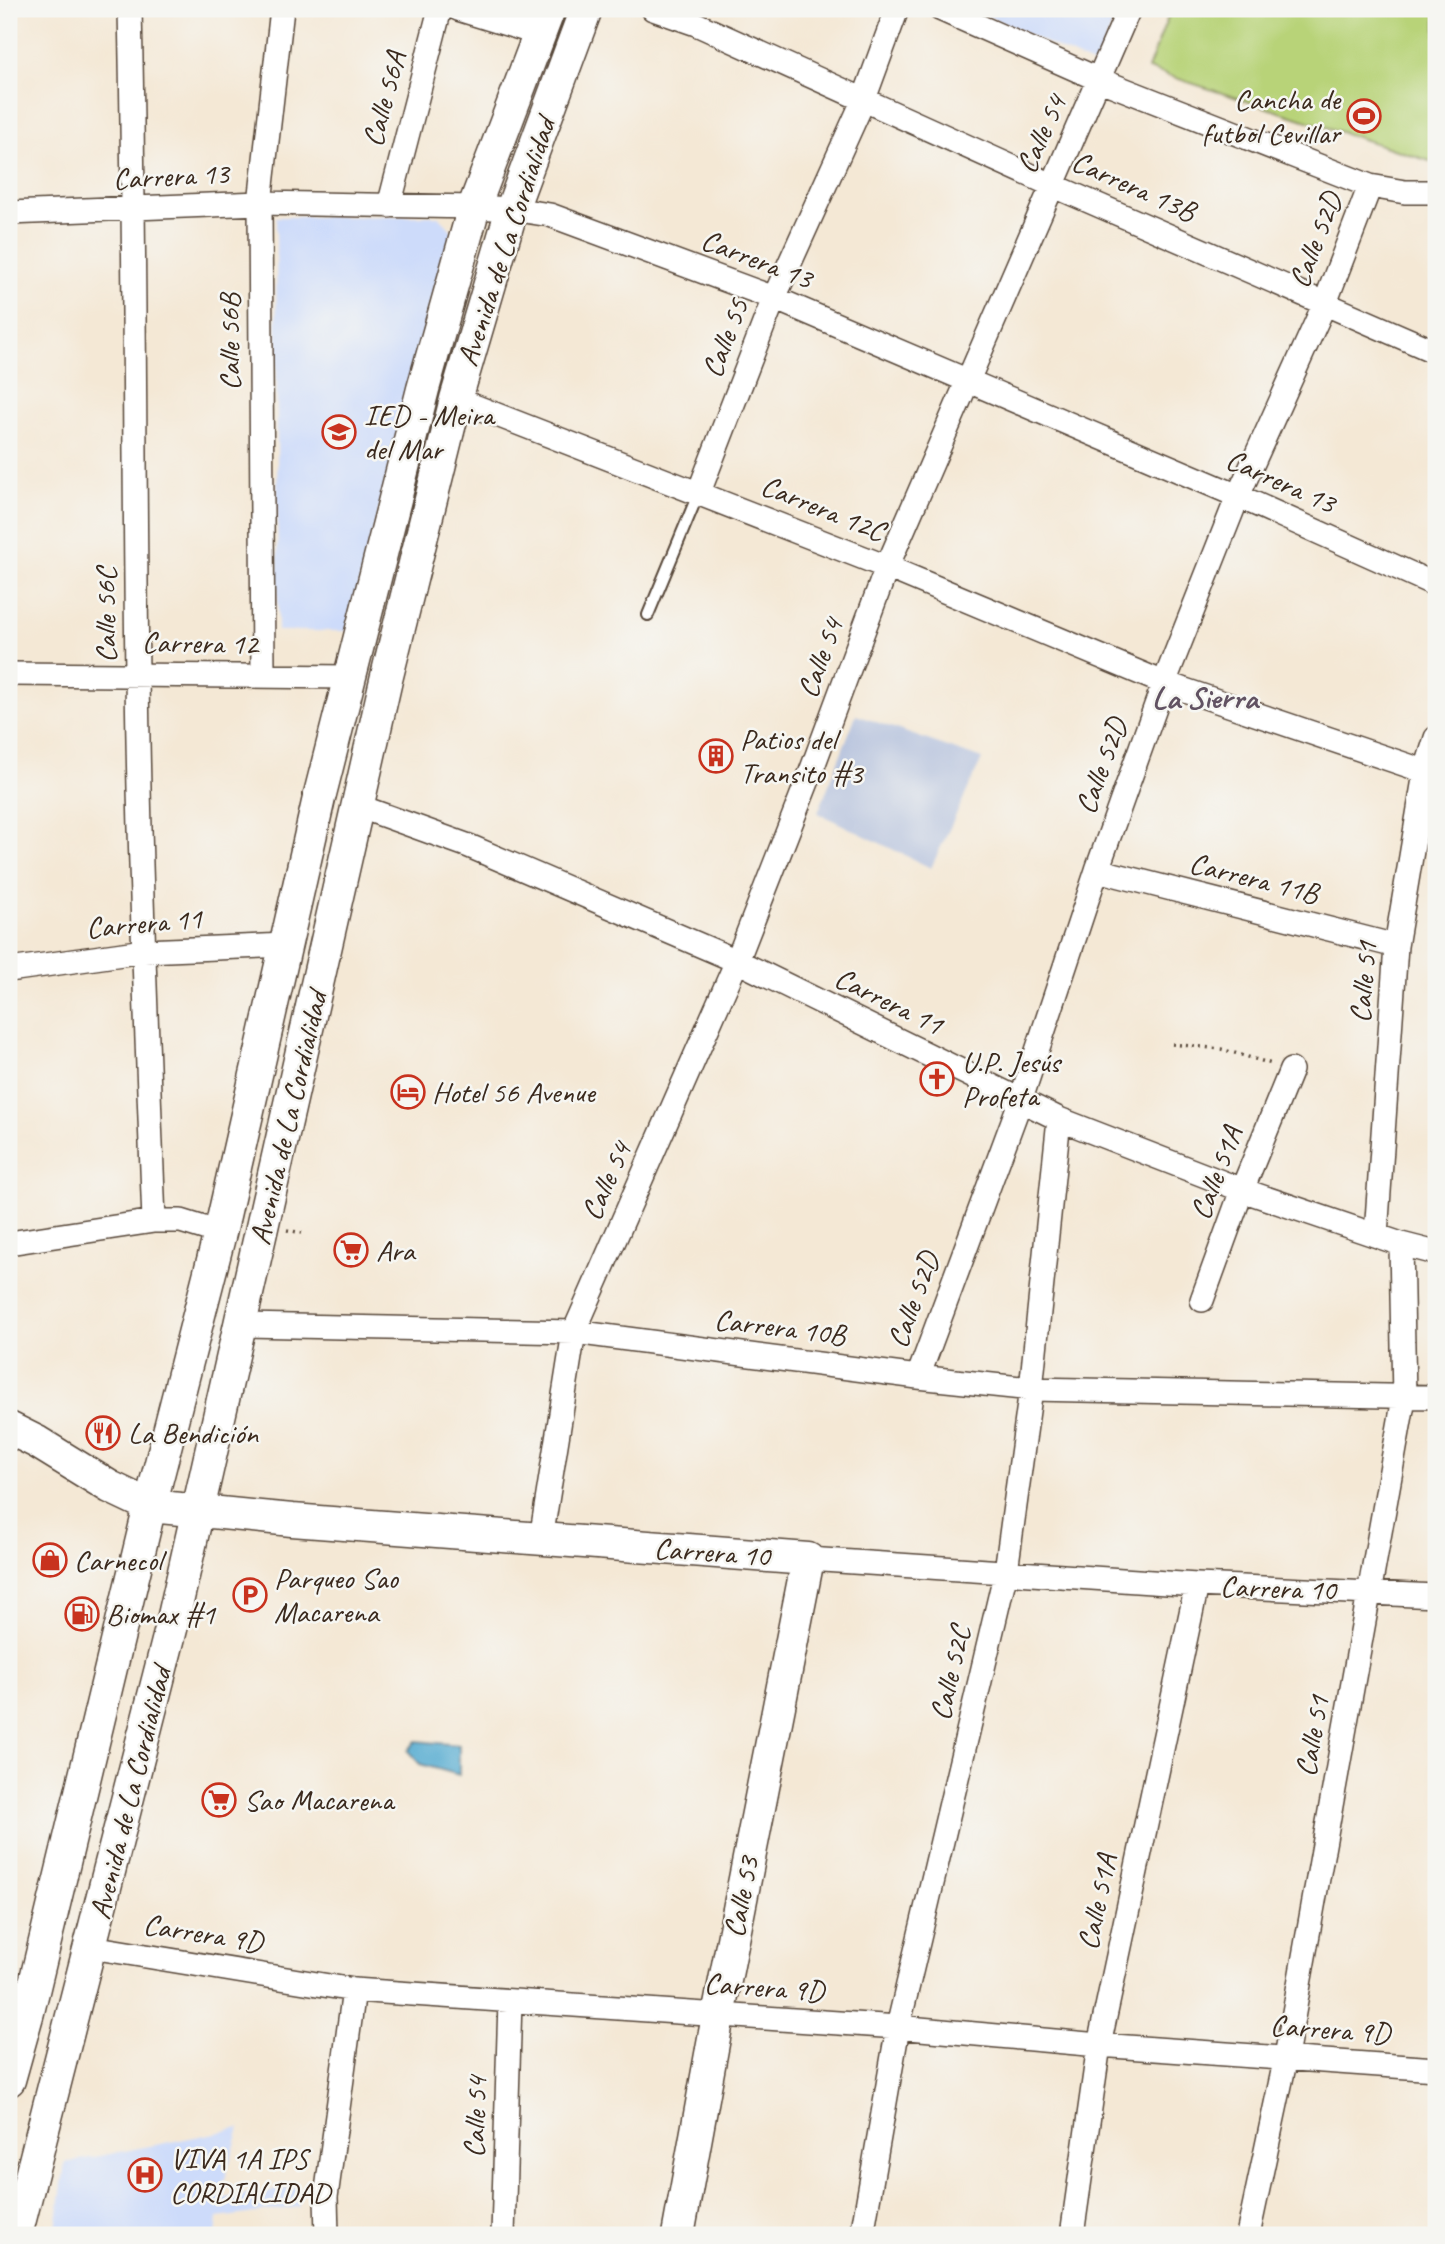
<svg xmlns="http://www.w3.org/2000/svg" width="1445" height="2244" viewBox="0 0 1445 2244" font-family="Caveat,sans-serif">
  <rect width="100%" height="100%" fill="#f6f6f2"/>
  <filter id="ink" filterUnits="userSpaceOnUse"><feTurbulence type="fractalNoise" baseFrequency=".0143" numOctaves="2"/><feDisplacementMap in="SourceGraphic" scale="14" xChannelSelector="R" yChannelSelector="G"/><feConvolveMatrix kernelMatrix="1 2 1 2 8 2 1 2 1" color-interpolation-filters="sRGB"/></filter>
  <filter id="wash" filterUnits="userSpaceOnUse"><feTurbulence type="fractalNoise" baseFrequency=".00686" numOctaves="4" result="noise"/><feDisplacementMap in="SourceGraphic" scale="28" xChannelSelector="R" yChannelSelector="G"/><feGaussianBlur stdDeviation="1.57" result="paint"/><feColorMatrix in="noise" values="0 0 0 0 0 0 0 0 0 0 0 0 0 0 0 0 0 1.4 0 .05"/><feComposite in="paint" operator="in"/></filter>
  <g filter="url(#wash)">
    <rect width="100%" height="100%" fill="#f4e8d5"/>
    <path fill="#cddbfa" d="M973,9H1118L1096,66Z
      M439,216L453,232L347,631H278L276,217Z
      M240,2128L219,2199L296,2187L299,2207L218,2218L216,2235H55L65,2163Z"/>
    <path fill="#b9c5de" d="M856,715L982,759L931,868L818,813Z"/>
    <path fill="#b8d378" stroke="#7a7e4b" stroke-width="2" d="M1171,9H1436V163L1148,69Z"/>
    <path fill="#53aad0" stroke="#476a77" stroke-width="2" d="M416,1741L459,1745V1775L420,1764L408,1751Z"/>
  </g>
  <g filter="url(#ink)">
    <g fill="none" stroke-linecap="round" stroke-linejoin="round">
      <defs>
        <path id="lane" d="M648,615L699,492"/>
        <path id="street" d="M130,9C135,230 134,451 137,673C139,856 147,1038 154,1221
          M458,9L539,34
          M653,9L696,24L1052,185L1436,352
          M940,9L1100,80L1370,186L1405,192H1436
          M389,206L440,9
          M9,213L260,203L474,207L512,209L550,215L774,298L1238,496L1436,585
          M456,399L887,567L1164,683L1436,775
          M699,492L774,298L864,99L897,9
          M9,674L348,677
          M263,675L260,203L282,9
          M358,806L469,846L737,961L1059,1119L1242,1190L1401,1244L1436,1253
          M1097,870L1396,946
          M9,970L144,951L285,945
          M1376,1235L1396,946L1425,773L1436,738
          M9,1243L154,1221H181L220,1233
          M1202,1300L1242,1190L1291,1070
          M241,1325L574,1332L918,1377L1031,1389L1436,1397
          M918,1377L1020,1102L1097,870L1164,683L1238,496L1325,303L1370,186
          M541,1539L574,1332L737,961L809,777L887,567L1129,9
          M808,1559L1197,1585L1436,1596
          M91,1947L354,1990L898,2027L1099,2045L1436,2069
          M327,2235L326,2197L354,1990
          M503,2235L510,2001
          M862,2235L898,2027L1006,1571L1031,1389L1059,1119
          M1072,2235L1099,2045L1197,1585
          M1248,2235L1286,2057L1404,1398L1401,1244"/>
        <path id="secondary" d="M9,1428L37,1442L110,1487L150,1506L292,1520L808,1559L718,2016L678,2235
          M9,2080L28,2012L150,1506L220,1233L319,798L423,389L474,207L549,9
          M16,2235L171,1629L386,680L456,399L512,209L586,9"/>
      </defs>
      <use href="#lane" stroke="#574639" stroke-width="14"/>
      <use href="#street" stroke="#574639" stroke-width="26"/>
      <use href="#secondary" stroke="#574639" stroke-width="35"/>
      <path stroke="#574639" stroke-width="3.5" stroke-dasharray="2 5" stroke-linecap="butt" d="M1172,1044L1221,1049L1272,1064
        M287,1230L302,1233"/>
      <use href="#lane" stroke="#fff" stroke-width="10"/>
      <use href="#street" stroke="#fff" stroke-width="23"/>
      <use href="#secondary" stroke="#fff" stroke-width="32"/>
    </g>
  </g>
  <defs>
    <symbol id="stadium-ring" viewBox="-11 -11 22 22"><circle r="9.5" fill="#f6f6f2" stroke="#c8321e" stroke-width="1.5"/><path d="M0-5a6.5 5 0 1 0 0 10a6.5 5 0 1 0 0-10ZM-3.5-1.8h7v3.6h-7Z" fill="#c8321e"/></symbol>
    <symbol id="school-ring" viewBox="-11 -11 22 22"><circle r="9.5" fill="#f6f6f2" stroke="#c8321e" stroke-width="1.5"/><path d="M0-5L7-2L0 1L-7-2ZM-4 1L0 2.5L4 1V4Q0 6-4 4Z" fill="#c8321e"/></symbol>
    <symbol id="building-ring" viewBox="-11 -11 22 22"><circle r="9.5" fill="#f6f6f2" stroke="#c8321e" stroke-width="1.5"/><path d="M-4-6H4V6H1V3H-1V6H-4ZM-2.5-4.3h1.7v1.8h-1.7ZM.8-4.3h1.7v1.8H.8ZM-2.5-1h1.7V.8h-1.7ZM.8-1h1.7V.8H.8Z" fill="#c8321e"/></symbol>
    <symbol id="church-ring" viewBox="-11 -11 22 22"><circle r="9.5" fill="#f6f6f2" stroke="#c8321e" stroke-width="1.5"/><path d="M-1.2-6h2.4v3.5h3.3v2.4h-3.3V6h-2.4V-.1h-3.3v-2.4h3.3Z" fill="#c8321e"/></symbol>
    <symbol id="hotel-ring" viewBox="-11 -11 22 22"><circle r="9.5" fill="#f6f6f2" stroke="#c8321e" stroke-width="1.5"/><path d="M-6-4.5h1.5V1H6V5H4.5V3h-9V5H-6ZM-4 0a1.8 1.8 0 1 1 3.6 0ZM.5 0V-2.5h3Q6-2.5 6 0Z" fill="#c8321e"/></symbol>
    <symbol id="supermarket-ring" viewBox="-11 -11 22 22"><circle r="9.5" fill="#f6f6f2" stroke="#c8321e" stroke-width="1.5"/><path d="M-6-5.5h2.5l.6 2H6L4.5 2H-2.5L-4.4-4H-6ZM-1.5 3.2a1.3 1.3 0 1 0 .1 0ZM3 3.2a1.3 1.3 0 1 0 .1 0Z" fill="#c8321e"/></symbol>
    <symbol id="restaurant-ring" viewBox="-11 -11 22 22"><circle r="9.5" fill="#f6f6f2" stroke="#c8321e" stroke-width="1.5"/><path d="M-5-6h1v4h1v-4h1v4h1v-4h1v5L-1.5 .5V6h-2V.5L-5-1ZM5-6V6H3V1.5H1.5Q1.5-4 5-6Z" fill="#c8321e"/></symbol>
    <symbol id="shop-ring" viewBox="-11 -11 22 22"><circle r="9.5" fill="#f6f6f2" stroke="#c8321e" stroke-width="1.5"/><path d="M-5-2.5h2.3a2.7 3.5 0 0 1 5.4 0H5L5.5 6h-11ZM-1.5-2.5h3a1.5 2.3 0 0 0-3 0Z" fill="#c8321e"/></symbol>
    <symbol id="parking-ring" viewBox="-11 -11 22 22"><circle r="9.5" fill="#f6f6f2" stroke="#c8321e" stroke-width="1.5"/><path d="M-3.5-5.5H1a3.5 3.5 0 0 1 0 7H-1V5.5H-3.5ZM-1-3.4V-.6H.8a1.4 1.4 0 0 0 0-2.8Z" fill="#c8321e"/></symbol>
    <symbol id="fuel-ring" viewBox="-11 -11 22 22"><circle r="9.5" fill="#f6f6f2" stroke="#c8321e" stroke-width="1.5"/><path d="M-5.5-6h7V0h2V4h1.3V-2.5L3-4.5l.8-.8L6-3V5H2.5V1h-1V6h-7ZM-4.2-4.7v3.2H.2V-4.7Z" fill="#c8321e"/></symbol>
    <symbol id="hospital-ring" viewBox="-11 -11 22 22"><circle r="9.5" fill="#f6f6f2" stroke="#c8321e" stroke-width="1.5"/><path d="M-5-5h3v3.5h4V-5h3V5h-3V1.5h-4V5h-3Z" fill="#c8321e"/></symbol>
  </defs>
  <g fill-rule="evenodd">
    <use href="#stadium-ring" x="1345" y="97" width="38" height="38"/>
    <use href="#school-ring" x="320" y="413" width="38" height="38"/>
    <use href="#building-ring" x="697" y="737" width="38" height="38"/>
    <use href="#church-ring" x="918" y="1060" width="38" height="38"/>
    <use href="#hotel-ring" x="389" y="1073" width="38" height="38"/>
    <use href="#supermarket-ring" x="332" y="1231" width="38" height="38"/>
    <use href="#restaurant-ring" x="84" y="1414" width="38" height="38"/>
    <use href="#shop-ring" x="31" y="1541" width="38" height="38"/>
    <use href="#parking-ring" x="231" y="1576" width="38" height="38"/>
    <use href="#fuel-ring" x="63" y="1595" width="38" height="38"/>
    <use href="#supermarket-ring" x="200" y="1781" width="38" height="38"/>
    <use href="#hospital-ring" x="126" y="2156" width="38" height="38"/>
  </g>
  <g text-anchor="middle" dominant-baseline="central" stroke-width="5" stroke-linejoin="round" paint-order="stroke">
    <g font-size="30" fill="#3b2a1e" stroke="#f6f6f2">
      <text transform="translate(384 99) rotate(-75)">Calle 56A</text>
      <text transform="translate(1041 134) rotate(-66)">Calle 54</text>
      <text transform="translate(171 176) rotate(-3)">Carrera 13</text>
      <text transform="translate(1134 186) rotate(24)">Carrera 13B</text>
      <text transform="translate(1315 240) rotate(-69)">Calle 52D</text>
      <text transform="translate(506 242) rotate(-72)">Avenida de La Cordialidad</text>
      <text transform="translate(757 259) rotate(21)">Carrera 13</text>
      <text transform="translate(725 338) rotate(-69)">Calle 55</text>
      <text transform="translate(229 342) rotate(-90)">Calle 56B</text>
      <text transform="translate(1281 481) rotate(24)">Carrera 13</text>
      <text transform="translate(823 508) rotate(22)">Carrera 12C</text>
      <text transform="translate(105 615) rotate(-90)">Calle 56C</text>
      <text transform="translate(200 643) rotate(1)">Carrera 12</text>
      <text transform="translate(820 658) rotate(-70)">Calle 54</text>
      <text transform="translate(1101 766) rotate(-70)">Calle 52D</text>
      <text transform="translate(1254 878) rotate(14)">Carrera 11B</text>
      <text transform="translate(144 923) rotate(-5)">Carrera 11</text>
      <text transform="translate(1363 982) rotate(-85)">Calle 51</text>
      <text transform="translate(889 1001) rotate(26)">Carrera 11</text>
      <text transform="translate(288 1118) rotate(-77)">Avenida de La Cordialidad</text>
      <text transform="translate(1216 1173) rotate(-69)">Calle 51A</text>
      <text transform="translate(606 1181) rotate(-66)">Calle 54</text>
      <text transform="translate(913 1300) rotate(-70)">Calle 52D</text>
      <text transform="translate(780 1327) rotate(7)">Carrera 10B</text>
      <text transform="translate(712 1552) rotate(4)">Carrera 10</text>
      <text transform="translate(1278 1588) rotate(2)">Carrera 10</text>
      <text transform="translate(950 1673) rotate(-77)">Calle 52C</text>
      <text transform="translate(1312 1736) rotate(-80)">Calle 51</text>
      <text transform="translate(130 1793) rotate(-76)">Avenida de La Cordialidad</text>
      <text transform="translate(741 1897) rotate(-79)">Calle 53</text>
      <text transform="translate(1097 1902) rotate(-78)">Calle 51A</text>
      <text transform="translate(203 1933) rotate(9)">Carrera 9D</text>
      <text transform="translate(764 1987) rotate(4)">Carrera 9D</text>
      <text transform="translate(1330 2029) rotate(4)">Carrera 9D</text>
      <text transform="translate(475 2117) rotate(-88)">Calle 54</text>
    </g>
    <g font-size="30" fill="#3b2a1e" stroke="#f6f6f2" text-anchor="start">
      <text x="1340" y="99" text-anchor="end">Cancha de<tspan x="1340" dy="34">futbol Cevillar</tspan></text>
      <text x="364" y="415">IED - Meira<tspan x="364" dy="34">del Mar</tspan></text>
      <text x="740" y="739">Patios del<tspan x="740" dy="34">Transito #3</tspan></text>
      <text x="962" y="1062">U.P. Jesús<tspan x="962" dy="34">Profeta</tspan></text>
      <text x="432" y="1092">Hotel 56 Avenue</text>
      <text x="376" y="1250">Ara</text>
      <text x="128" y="1433">La Bendición</text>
      <text x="74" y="1560">Carnecol</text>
      <text x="274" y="1578">Parqueo Sao<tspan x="274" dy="34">Macarena</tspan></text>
      <text x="106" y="1614">Biomax #1</text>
      <text x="244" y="1800">Sao Macarena</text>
      <text x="170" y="2158">VIVA 1A IPS<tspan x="170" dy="34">CORDIALIDAD</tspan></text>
    </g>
    <g font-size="32" font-weight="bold" fill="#615262" stroke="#f6f6f2">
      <text x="1205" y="697">La Sierra</text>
    </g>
  </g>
  <rect width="1445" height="2244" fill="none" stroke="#f6f6f2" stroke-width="35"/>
</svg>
